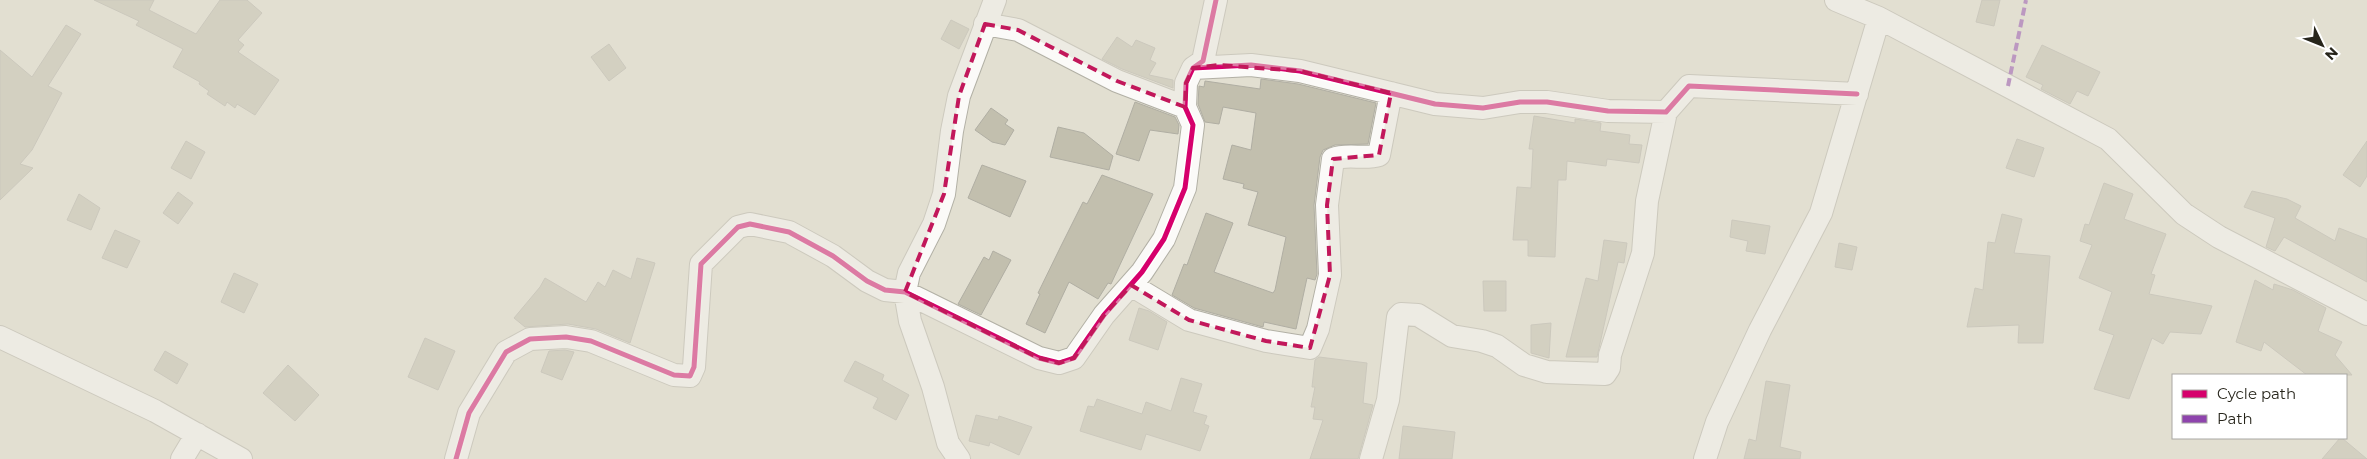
<svg xmlns="http://www.w3.org/2000/svg" width="2367" height="459" viewBox="0 0 2367 459" font-family="Montserrat,sans-serif">
  <rect width="100%" height="100%" fill="#e2dfd1"/>
  <path fill="#c2bfae" stroke="#b0aea3" d="M94,0H154L149,10L196,34L220,0H247L262,13L238,40L244,45L238,52L279,80L255,115L237,104L235,108L227,102L225,106L207,94L209,91L199,84L200,82L173,67L183,49L136,25L139,21Z
    M1982,0H2000L1994,26L1976,22Z
    M951,20L969,29L959,49L941,39Z
    M66,25L81,34L48,86L62,93L32,150L20,164L33,168L0,200V50L32,77Z
    M1117,37L1132,47L1136,40L1155,48L1150,60L1156,63L1149,75L1173,80V88L1122,69L1102,59Z
    M609,44L626,68L609,81L591,57Z
    M2042,45L2100,72L2088,96L2077,91L2070,104L2041,89L2043,85L2026,77Z
    M1261,79L1298,84L1376,103L1368,144L1335,145L1323,150L1320,157L1314,205L1317,274L1315,280L1307,278L1296,329L1264,322L1263,327L1194,308L1172,295L1184,264L1187,265L1206,213L1233,223L1214,272L1273,293L1275,290L1286,237L1248,225L1258,192L1243,188L1244,184L1223,179L1232,145L1251,150L1256,113L1223,107L1219,124L1205,122L1198,104L1199,86L1204,87L1205,81L1260,89Z
    M1135,102L1175,117L1179,125L1178,134L1150,130L1139,161L1116,154Z
    M991,108L1008,120L1005,124L1014,130L1005,145L992,142L975,130Z
    M1534,116L1575,123V119L1601,123L1600,131L1630,135L1629,144L1642,145L1639,163L1607,159L1606,166L1567,161L1566,180H1558L1555,257L1528,256V240H1513L1517,187L1531,188L1533,149H1529Z
    M1058,127L1084,133L1113,156L1109,170L1050,157Z
    M2017,139L2044,148L2034,177L2006,168Z
    M186,141L205,152L191,179L171,168Z
    M2367,141V176L2360,187L2343,175Z
    M982,165L1026,181L1010,217L968,198Z
    M1102,175L1153,194L1111,284L1108,283L1098,299L1069,282L1045,333L1026,324L1040,294L1038,293L1061,246L1083,202L1087,204Z
    M2104,183L2133,194L2124,219L2166,234L2151,274L2155,275L2149,294L2212,306L2201,334L2170,332L2163,344L2152,338L2129,399L2094,389L2114,335L2099,330L2112,292L2079,278L2092,245L2080,241L2085,224L2089,225Z
    M2252,191L2287,199L2301,206L2295,218L2335,241L2339,228L2367,239V282L2284,237L2275,251L2266,247L2275,218L2244,207Z
    M178,192L193,203L178,224L163,213Z
    M79,194L100,208L91,230L67,220Z
    M2002,214L2022,219L2014,253L2050,256L2043,343H2018L2019,325L1967,327L1975,288L1983,290L1988,242L1995,243Z
    M1732,220L1770,226L1765,254L1746,251L1748,241L1730,237Z
    M115,230L140,241L127,268L102,258Z
    M1604,240L1627,243L1624,263L1618,262L1597,357H1566L1586,278L1598,281Z
    M1839,243L1857,247L1852,270L1835,267Z
    M993,251L1011,260L981,315L958,304L984,257L989,260Z
    M637,258L655,263L630,343L596,329L568,324L525,327L514,318L540,287L545,278L586,302L598,282L605,287L613,270L631,279Z
    M234,273L258,284L244,313L221,302Z
    M2255,280L2273,290L2274,284L2293,290L2326,308L2318,331L2342,342L2335,355L2352,375H2307L2264,342L2261,351L2236,342Z
    M1483,281H1506V311H1484Z
    M1139,308L1149,311L1167,322L1158,350L1129,340Z
    M1551,323L1549,358L1531,353V325Z
    M425,338L455,351L438,390L408,377Z
    M565,350L574,352L562,380L541,372L549,351Z
    M165,351L188,364L177,384L154,370Z
    M1319,357L1367,363L1363,403L1373,405L1358,459H1310L1323,420L1313,419L1315,407H1311L1315,387H1312L1315,360Z
    M855,361L884,375L882,380L909,395L896,420L873,408L878,398L844,381Z
    M288,365L319,395L295,421L263,393Z
    M1181,378L1202,384L1193,412L1207,416L1204,424L1209,426L1200,451L1146,434L1141,450L1080,431L1088,406L1094,407L1097,399L1142,414L1146,402L1171,411Z
    M1766,381L1790,385L1780,447L1801,452L1800,459H1744L1749,439L1756,441Z
    M976,415L998,420L999,416L1032,427L1019,455L990,442L989,446L969,441Z
    M1403,426L1455,432L1452,459H1399Z
    M2340,438H2342L2367,459H2322Z"/>
  <g fill="none" stroke-linecap="round" stroke-linejoin="round">
    <defs>
      <path id="street" d="M1836,0L1879,18L2108,139L2184,214L2219,237L2367,314
        M985,24L1018,30L1117,81L1185,107
        M1193,68L1251,65L1300,71L1435,104L1483,108L1520,102H1547L1608,111L1666,112L1689,86L1857,94
        M1131,285L1189,320L1266,341L1310,348L1318,329L1330,275L1327,205L1333,159C1348,153 1364,160 1379,155L1391,93
        M0,337L155,411L241,459
        M182,459L197,434
        M456,459L469,413L506,352L530,339L566,337L591,341L674,375L690,376L694,367L701,264L738,227L750,224L789,232L833,256L867,281L885,290L905,292L1039,358L1059,363L1074,358L1104,315L1142,272L1164,239L1185,188L1193,125L1185,107L1186,83L1193,68L1203,61L1216,0
        M959,459L948,443L933,387L910,321L905,292L909,273L934,224L944,194L952,131L959,96L995,0
        M1371,459L1388,400L1398,317L1401,314L1418,315L1452,336L1482,341L1497,346L1524,365L1547,372L1605,374L1609,368L1610,355L1643,253L1647,201L1666,112
        M1705,459L1717,422L1760,330L1821,213L1879,18"/>
    </defs>
    <use href="#street" stroke="#b2b0a5" stroke-width="24"/>
    <use href="#street" stroke="#fbfaf8" stroke-width="22"/>
    <path stroke="#8e44ad" stroke-width="4" stroke-dasharray="8 4" stroke-linecap="butt" d="M2008,86L2026,0"/>
    <defs>
      <path id="cycleway" d="M1193,68L1251,65L1300,71L1435,104L1483,108L1520,102H1547L1608,111L1666,112L1689,86L1857,94
        M456,459L469,413L506,352L530,339L566,337L591,341L674,375L690,376L694,367L701,264L738,227L750,224L789,232L833,256L867,281L885,290L905,292L1039,358L1059,363L1074,358L1104,315L1142,272L1164,239L1185,188L1193,125L1185,107L1186,83L1193,68L1203,61L1216,0"/>
    </defs>
    <use href="#cycleway" stroke="#fff" stroke-width="8"/>
    <use href="#cycleway" stroke="#d6006c" stroke-width="5"/>
  </g>
  <path d="M0 0H2367V459H0ZM985,24L1018,30L1117,81L1185,107L1186,83L1193,68L1218,65L1300,71L1391,93L1379,155L1333,159L1327,205L1330,275L1310,348L1266,341L1189,320L1131,285L1104,315L1074,358L1059,363L1039,358L905,292L944,194L959,96Z" fill="#e2dfd1" fill-opacity=".55" fill-rule="evenodd"/>
  <path fill="none" stroke="#c2185b" stroke-width="4" stroke-dasharray="10 6" stroke-linejoin="round" d="M985,24L1018,30L1117,81L1185,107L1186,83L1193,68L1218,65L1300,71L1391,93L1379,155L1333,159L1327,205L1330,275L1310,348L1266,341L1189,320L1131,285L1104,315L1074,358L1059,363L1039,358L905,292L944,194L959,96Z"/>
  <rect x="2172" y="374" width="175" height="65" fill="#ffffff" stroke="#a9a8a4"/>
  <rect x="2182" y="390" width="25" height="8" fill="#d6006c" stroke="#a9a8a4"/>
  <text x="2217" y="399" font-size="15" fill="#27251b">Cycle path</text>
  <rect x="2182" y="415" width="25" height="8" fill="#8e44ad" stroke="#a9a8a4"/>
  <text x="2217" y="424" font-size="15" fill="#27251b">Path</text>
  <g transform="translate(2322 45) rotate(133)" stroke="#ffffff" stroke-width="4" paint-order="stroke">
  <path d="M0-4L9 19L0 12L-9 19Z" fill="#27251b"/>
  <text y="-8" font-size="14" font-weight="bold" text-anchor="middle" fill="#27251b">N</text>
  </g>
</svg>
